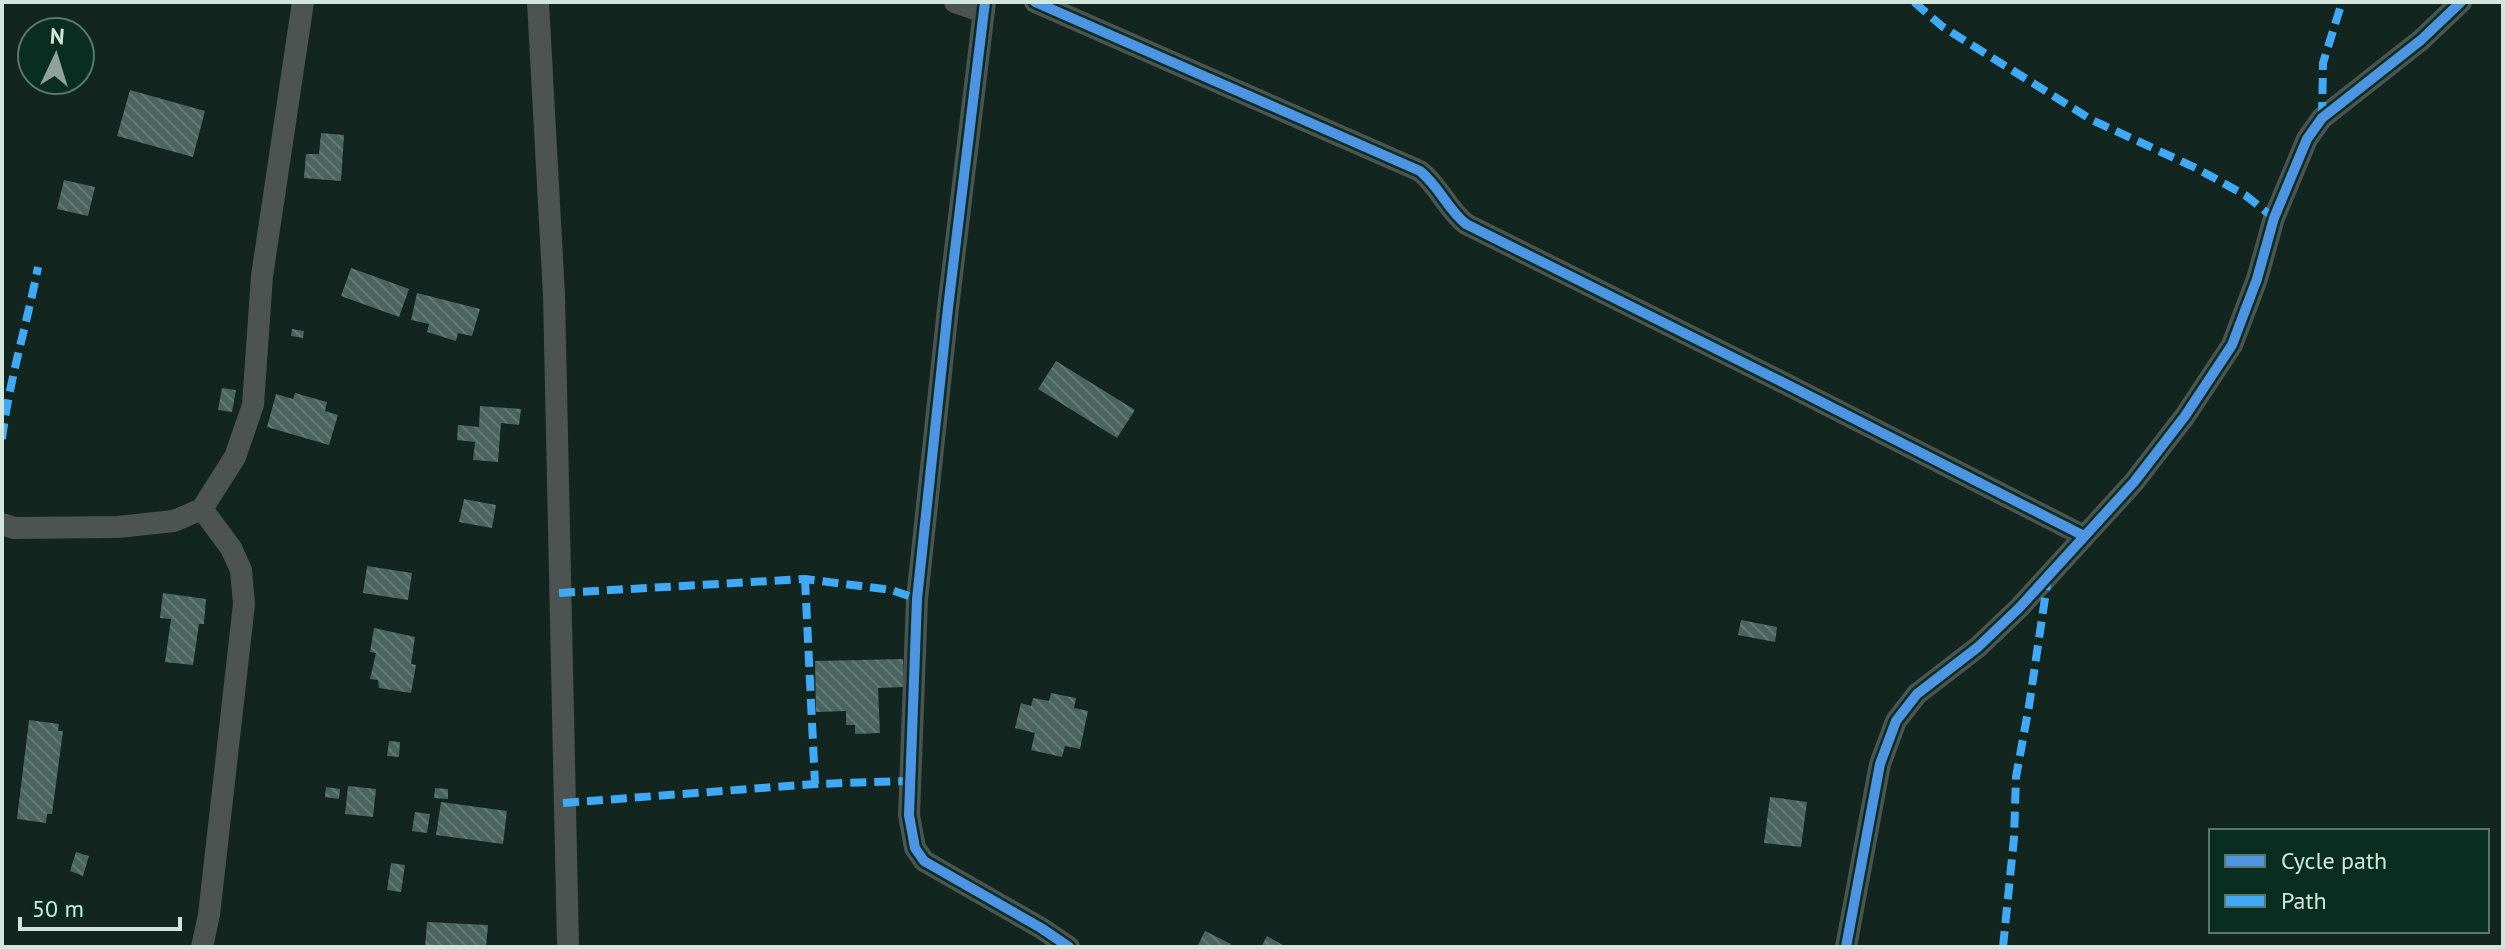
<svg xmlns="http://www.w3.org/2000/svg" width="2505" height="949" viewBox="0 0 2505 949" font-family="'PT Sans',sans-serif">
  <defs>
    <pattern id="building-back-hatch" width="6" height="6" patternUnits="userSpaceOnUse" patternTransform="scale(2)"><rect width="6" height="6" fill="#4a655d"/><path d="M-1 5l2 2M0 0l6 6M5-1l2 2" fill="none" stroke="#637b74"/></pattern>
  </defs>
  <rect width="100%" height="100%" fill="#12251f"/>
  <path fill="url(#building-back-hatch)" d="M130,90L205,111L193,157L117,136Z
    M321,133L344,135L341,181L304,178L306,154H319Z
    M64,180L95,187L88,216L57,209Z
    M351,268L409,289L399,317L341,296Z
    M417,293L480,309L472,336L458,333L456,341L427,332L429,324L411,320Z
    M292,329L304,331L303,338L291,336Z
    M1056,361L1135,410L1117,438L1038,389Z
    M222,388L236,390L232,412L218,410Z
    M295,393L327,402L325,411L338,415L329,445L267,427L276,394L293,399Z
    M480,406L521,409L519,425L501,423L498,462L473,460L475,442L457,440L458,425L479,427Z
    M464,499L496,505L492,528L459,522Z
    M367,566L412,573L408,600L363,593Z
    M163,593L206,599L204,624H199L193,665L165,662L171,619L160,618Z
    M1741,620L1777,627L1775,642L1738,635Z
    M374,628L415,637L411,664L416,665L411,693L379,688L378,680L370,679L376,653L370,652Z
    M903,659L904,687L878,688L880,733L855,734V725H846V711L816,712L815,661Z
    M1051,693L1076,698L1074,708L1088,711L1080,749L1065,746L1062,757L1031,750L1035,733L1015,728L1021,703L1031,706L1033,698L1049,701Z
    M29,720L59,724L58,731H63L52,814H47L46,823L17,819Z
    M389,741L400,742L399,757L387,756Z
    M348,786L376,789L373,817L345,814Z
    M326,787L340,789L339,799L325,797Z
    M435,788L448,789V799L434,798Z
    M1770,797L1807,802L1801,847L1764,843Z
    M441,802L507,811L503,844L436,835Z
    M415,812L430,814L427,833L412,831Z
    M76,852L89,856L83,876L70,871Z
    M391,863L405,865L401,892L387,890Z
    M427,922L488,925L486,947H425Z
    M1205,931L1231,944L1230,947H1197Z
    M1267,936L1286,947H1261Z"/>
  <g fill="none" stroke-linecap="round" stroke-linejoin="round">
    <path stroke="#4c5350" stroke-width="22" d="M538,2L554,295L568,947
      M955,2L984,12
      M985,2L948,308L917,599L909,815L915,848L924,861L1041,928L1069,947
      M1035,2L1420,171C1440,187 1447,209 1466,224L1786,384L2084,536
      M202,509L231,548L241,570L244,604L209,915L202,947
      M2,524L14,528L118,527L174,521L202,509L235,457L253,405L262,276L303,2
      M1846,947L1880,764L1896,721L1917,694L1978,647L2019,608L2134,482L2185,416L2232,345L2257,279L2274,218L2307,139L2322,118L2421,40L2461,2"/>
    <path stroke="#3fa9f5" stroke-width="8" stroke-dasharray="16 8" stroke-linecap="butt" d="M1914,2L1943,27L2092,120L2196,168L2245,195L2274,218
      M2322,118L2323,63L2342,2
      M2,439C9,381 27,324 38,267
      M805,579L815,784
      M559,593L805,579L892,590L917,599
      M563,803L815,784L908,781
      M2003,947L2014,838L2016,777L2029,706L2048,578"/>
    <defs>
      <path id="cycleway" d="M985,2L948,308L917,599L909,815L915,848L924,861L1041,928L1069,947
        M1035,2L1420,171C1440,187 1447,209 1466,224L1786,384L2084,536
        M1846,947L1880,764L1896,721L1917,694L1978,647L2019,608L2134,482L2185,416L2232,345L2257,279L2274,218L2307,139L2322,118L2421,40L2461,2"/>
    </defs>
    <use href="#cycleway" stroke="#0a2d22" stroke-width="15"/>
    <use href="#cycleway" stroke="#4d94e3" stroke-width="10"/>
  </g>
  <rect width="2505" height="949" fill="none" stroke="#d3e6de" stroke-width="8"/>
  <rect x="2209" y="829" width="280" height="104" fill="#0a2d22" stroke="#5a776d" stroke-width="2"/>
  <rect x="2225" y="855" width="40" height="12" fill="#4d94e3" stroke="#5a776d" stroke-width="2"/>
  <text x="2281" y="869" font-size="24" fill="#d3e6de">Cycle path</text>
  <rect x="2225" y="895" width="40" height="12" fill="#3fa9f5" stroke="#5a776d" stroke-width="2"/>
  <text x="2281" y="909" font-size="24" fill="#d3e6de">Path</text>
  <g transform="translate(56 56) rotate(4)"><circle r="38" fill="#0a2d22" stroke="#5a776d" stroke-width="2"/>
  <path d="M0-6L14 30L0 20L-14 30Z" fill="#8fa29b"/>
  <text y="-12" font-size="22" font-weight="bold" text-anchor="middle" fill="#d3e6de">N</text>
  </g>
  <path d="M20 917v12h160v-12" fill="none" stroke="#d3e6de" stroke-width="4"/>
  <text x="32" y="917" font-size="24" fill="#d3e6de" stroke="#0a2d22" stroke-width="6" paint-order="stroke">50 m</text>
</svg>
